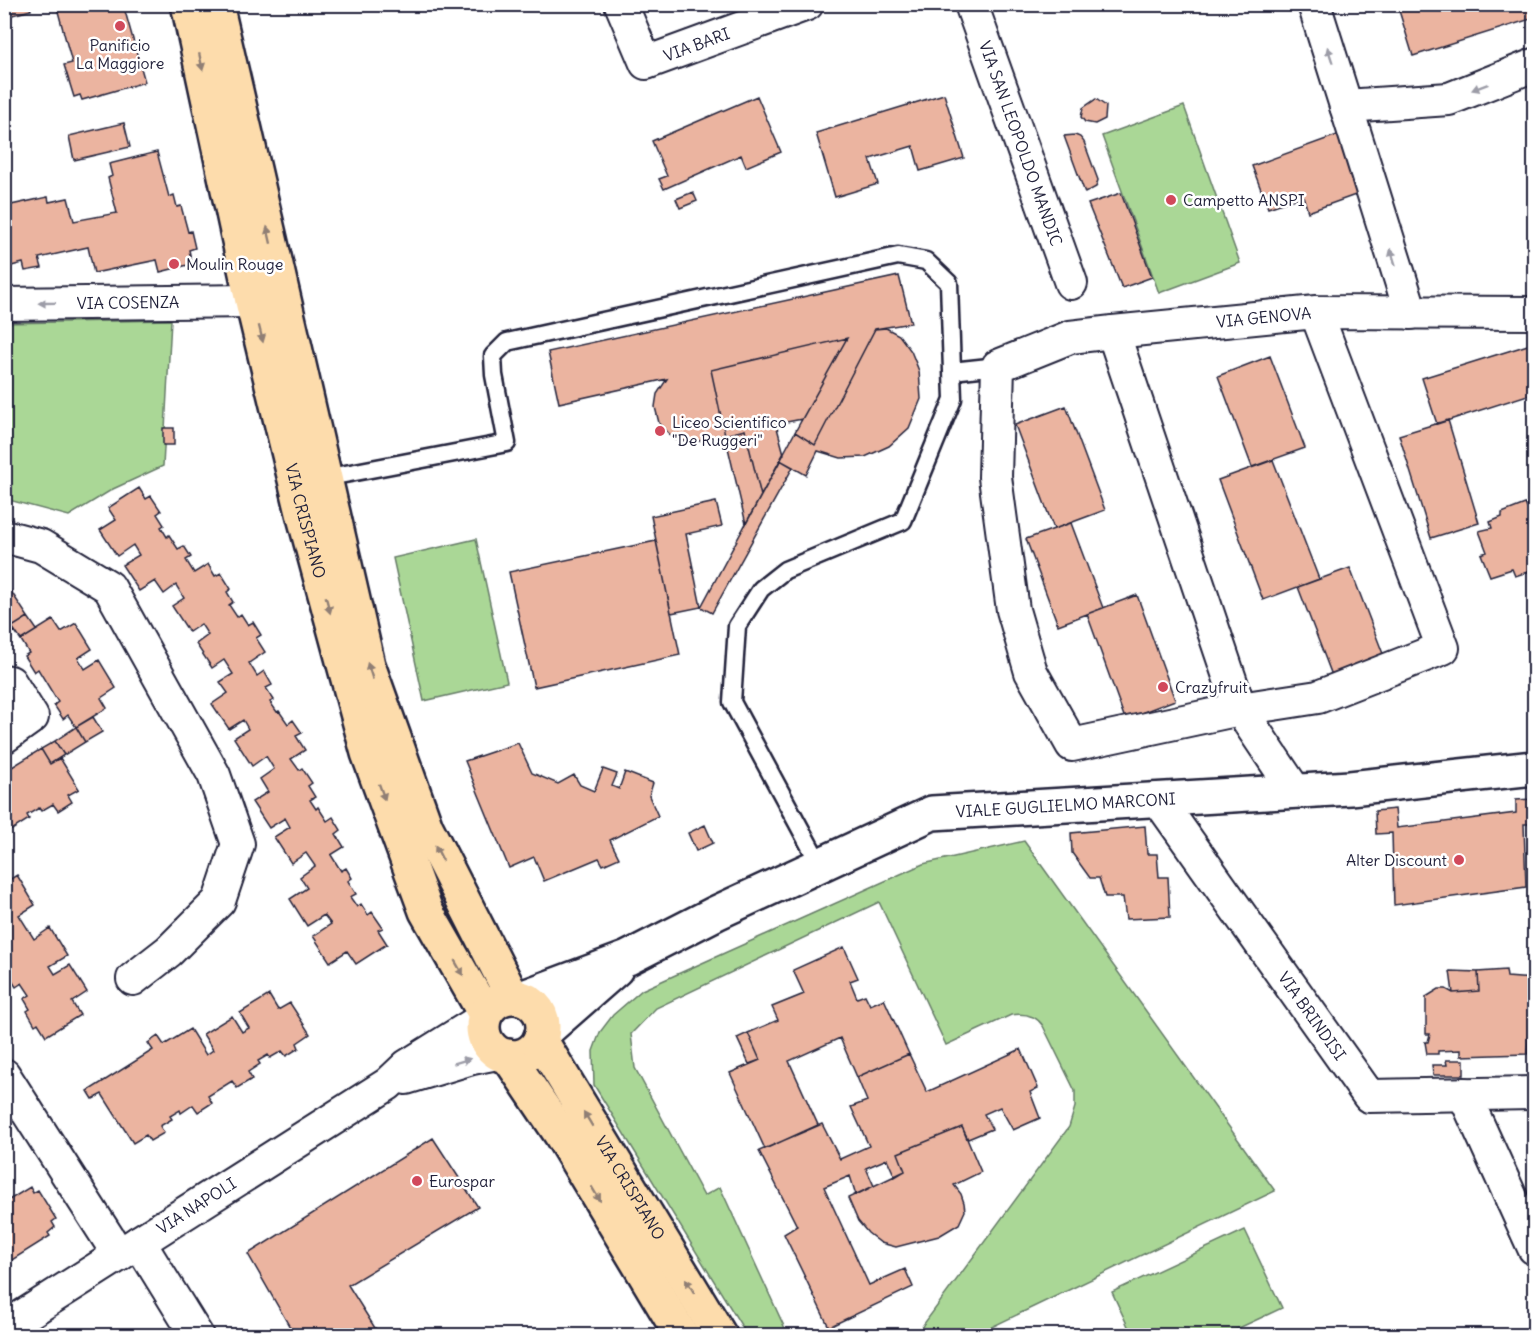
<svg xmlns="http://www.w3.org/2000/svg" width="1539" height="1340" viewBox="0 0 1539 1340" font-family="Delius,sans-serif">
  <rect width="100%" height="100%" fill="#fff"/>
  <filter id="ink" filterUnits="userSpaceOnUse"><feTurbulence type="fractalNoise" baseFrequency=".0167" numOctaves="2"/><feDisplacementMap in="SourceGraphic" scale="12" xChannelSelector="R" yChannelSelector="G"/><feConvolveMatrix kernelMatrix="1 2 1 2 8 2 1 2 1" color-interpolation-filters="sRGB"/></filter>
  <g filter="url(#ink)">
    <path fill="#aad796" stroke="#667c68" stroke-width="1.5" d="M1184,106L1240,263L1159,293L1102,136Z
      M171,320L163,466L113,489L69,516L5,499L4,323Z
      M476,539L507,682L424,701L393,558Z
      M1024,841L1275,1191L975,1335H911L918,1332L1069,1127L1075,1107V1091L1043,1026C1036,1015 1024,1013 1011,1015L946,1045L879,902L656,1008L631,1034L635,1068L704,1196L720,1187L788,1335H747L594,1085L593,1051L600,1032L613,1015L642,990L923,864Z
      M1245,1230L1282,1308L1224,1335H1132L1112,1292Z"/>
    <path fill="#ebb4a0" stroke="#22223b" stroke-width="1.5" d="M4,4H29L31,10L5,17L9,30L4,31Z
      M56,4H123L145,82L82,100L80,95L74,97L64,65L72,63Z
      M1397,4H1534V18L1413,56Z
      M944,94L964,158L920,171L913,146L870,159L878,184L835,197L816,133Z
      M757,96L781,152L746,167L741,155L664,189L659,179L667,176L652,141Z
      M1096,99L1106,106L1105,119L1095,124L1085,122L1081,117L1083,108Z
      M124,123L130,147L74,160L69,136Z
      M1340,134L1361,193L1308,212L1303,196L1268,208L1252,166Z
      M1075,135L1080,137L1084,142L1098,180L1096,187L1085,193L1064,136Z
      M157,152L169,197L174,195L177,207L181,206L188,232L191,231L195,248L189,250L192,264L160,272L157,260L94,273L88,247L39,258L42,268L25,271L23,263L4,268V201L10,199L11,205L48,197L49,202L68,198L74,221L117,213L108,178L112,176L109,164Z
      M693,192L697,201L680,208L676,199Z
      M1121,193L1152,277L1122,288L1088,204Z
      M899,276L911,323L875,329L815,445L795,432L847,338L711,370L725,435L695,442L675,440L659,423L655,407L657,394L667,379L559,403L548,352Z
      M886,328L899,335L911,351L919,371L921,399L909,428L889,446L865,457L841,458L818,451L806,475L780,460L795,432L815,445L875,329Z
      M847,338L802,419L776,424L784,454L761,496L745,430L725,435L711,370Z
      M1531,344L1534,355V393L1437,424L1422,378Z
      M1270,356L1305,448L1252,467L1218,376Z
      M1066,406L1105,510L1054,529L1015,425Z
      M1448,420L1479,523L1431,538L1399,435Z
      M163,428H174V445H163Z
      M745,430L761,496L746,524L725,435Z
      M780,460L793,467L712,613L701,607Z
      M1273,460L1319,579L1263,600L1218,480Z
      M139,488L146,499L151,496L161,511L157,514L164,525L161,527L167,537L169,535L178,549L184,546L191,557L186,560L194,573L208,564L215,576L221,573L231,589L227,592L233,602L229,605L237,617L241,614L248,625L253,622L261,635L256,638L265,652L249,663L257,676L264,671L272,685L266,688L274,700L270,702L277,712L279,711L288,724L293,720L302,733L296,736L305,750L291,759L299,770L302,768L312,783L308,786L315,797L310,800L316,809L318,807L327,821L333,817L341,830L336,834L344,847L331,855L341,871L346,868L352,878L348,881L356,894L350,897L357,907L361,904L368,915L372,912L383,928L378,930L387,944L356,964L347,951L330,962L313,936L331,924L324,915L307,926L290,899L307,888L300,877L315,866L306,853L291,863L274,837L290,827L285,818L269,828L252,802L268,792L260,779L274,769L266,756L252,766L234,738L248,729L243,720L229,729L212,704L228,693L220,682L233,674L224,660L212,668L196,644L208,635L201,624L189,632L172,606L184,598L176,585L164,594L155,581L139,591L122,565L139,555L133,545L117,556L100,530L116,520L108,508Z
      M716,502L722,526L686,534L701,607L671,613L651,516Z
      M1525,504L1527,508L1534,506V570L1515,576L1512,569L1490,576L1481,554L1487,552L1479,531L1492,528L1490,522L1502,517V513Z
      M1071,523L1103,608L1058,625L1026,539Z
      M656,541L680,655L534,687L509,572Z
      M1350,568L1385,659L1333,678L1298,587Z
      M8,587L28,617L12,627L15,631L4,638V589Z
      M1137,595L1175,700L1125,719L1087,614Z
      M28,617L37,630L21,640L12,627Z
      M53,620L61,632L76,623L92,649L78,658L85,669L99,660L116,688L101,698L107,708L76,727L68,715L63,719L54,705L58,702L38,669L34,672L24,656L29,653L21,640Z
      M93,717L102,732L85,742L76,727Z
      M76,727L85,742L64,755L55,741Z
      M55,741L64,755L50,764L41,749Z
      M518,743L532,773L558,784L574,775L580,785L594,791L603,769L617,774L612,786L619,789L625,772L653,783L649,796L658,816L610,840L619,858L603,865L599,858L544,881L534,857L509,868L465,761Z
      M41,749L50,764L60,758L79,789L68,795L72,802L58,811L53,804L41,811L39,808L27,815L29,819L4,835V772Z
      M1534,799V824H1524L1526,887L1394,905L1392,833L1376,834L1375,811L1395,809L1397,828L1516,813V800Z
      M705,825L713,843L696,851L688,833Z
      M1145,826L1147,854H1157L1159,877H1168L1170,917L1126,919L1123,897H1105L1099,878H1090L1072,853L1071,833Z
      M17,875L35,905L19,915L34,939L50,928L67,956L50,966L55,974L70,965L87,992L72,1002L80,1015L46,1036L38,1023L35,1025L27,1011L30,1009L24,999L30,995L22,983L16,987L8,974L4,975V883Z
      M844,947L858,978L850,981L857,998L865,995L870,1005L884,999L909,1054L857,1077L840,1038L789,1061L818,1125L765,1149L730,1073L760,1060L748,1033L778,1020L772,1007L804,994L793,970Z
      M1506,970L1507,977L1534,979V1015H1530L1527,1054L1461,1056V1050L1438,1051V1054H1427L1425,1042H1428L1430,1034H1426V997L1439,989H1446L1453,993L1479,991L1478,972Z
      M1450,971L1478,972L1479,991L1453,993Z
      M269,995L278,1010L290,1003L310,1034L297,1043L299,1048L286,1056L282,1051L270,1058L268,1055L258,1061L260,1064L248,1072L252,1079L237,1088L232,1081L208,1096L212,1103L198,1112L193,1105L181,1113L180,1110L170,1116L172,1119L160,1126L164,1133L150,1141L146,1135L133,1143L102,1094L93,1099L88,1091L153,1050L148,1043L158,1036L164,1045L190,1029L206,1055L213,1050L203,1034L232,1016L242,1032L249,1028L240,1013Z
      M1530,1015H1534V1052L1527,1054Z
      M748,1033L760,1060L749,1064L737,1038Z
      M1021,1049L1038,1088L1030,1092L1040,1118L1013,1130L1000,1107L984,1114L992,1129L968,1139L962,1127L898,1153L905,1171L895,1177L887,1159L866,1168L874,1186L856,1195L850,1176L824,1187L869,1285L905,1269L913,1287L829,1327L784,1234L797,1226L759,1151L822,1124L840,1159L869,1146L851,1107L867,1101L857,1077L909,1054L927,1092Z
      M1446,1060H1464V1075H1433L1432,1065H1447Z
      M962,1127L981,1172L954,1185L961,1194L964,1203L965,1211L959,1224L939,1236L896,1247L881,1243L868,1233L858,1221L848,1198L905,1171L898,1153Z
      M433,1138L478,1207L348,1285L380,1336H295L248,1254Z
      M30,1187L33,1193L38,1190L56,1219L52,1222L55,1227L48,1233L50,1236L4,1265V1203Z"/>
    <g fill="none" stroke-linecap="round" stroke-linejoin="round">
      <defs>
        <path id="lane" d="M324,478L507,443L494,375L493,356L507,342L898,256L926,261L949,283L952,371
          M820,865L732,702L737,626L761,589L785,570L903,521L953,399L952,371L998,366"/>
        <g id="street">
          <path id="s1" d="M621,4L646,63L807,4"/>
          <path id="s2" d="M971,4L1071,283"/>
          <path d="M1314,4L1411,313"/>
          <path d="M1346,106L1449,99L1534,65"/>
          <path id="s3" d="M4,304L252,301"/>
          <path id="s4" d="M1316,312L1443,648L1318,697L1240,709L1072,745L1031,672L1013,610L995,477L998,366L1070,337L1113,332L1316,312L1534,313"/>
          <path d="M1113,332L1240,709L1295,791"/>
          <path d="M4,536L41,546L109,587L214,775L238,844L219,901L169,951L133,979"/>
          <path d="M4,681L10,682L32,717L4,737"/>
          <path id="s5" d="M1158,799L1369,1096L1534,1093"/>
          <path d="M4,1075L119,1255"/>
          <path d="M406,1078L472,1058L497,1053"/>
          <path d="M1464,1094L1534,1248"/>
          <path d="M139,1242L197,1336"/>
          <path id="s6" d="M4,1328L388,1084L407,1066L484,1018"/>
        </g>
        <g id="secondary">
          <path id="s7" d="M521,998L628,958L716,913L932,813L1350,788L1534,768"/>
          <path d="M542,1034L616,969"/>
        </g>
        <g id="primary">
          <path id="s8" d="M188,4L252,301L303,513L368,753L426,911L485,1014"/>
          <path d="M216,4L368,665L426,827L512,996"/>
          <circle cx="513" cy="1027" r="30"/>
          <path id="s9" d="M540,1039L720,1336"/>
          <path d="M508,1056L560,1133L682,1336"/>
        </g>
      </defs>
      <use href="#lane" stroke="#22223b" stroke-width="21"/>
      <use href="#street" stroke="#22223b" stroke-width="36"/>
      <use href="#secondary" stroke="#22223b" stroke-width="38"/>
      <use href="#primary" stroke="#22223b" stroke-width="38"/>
      <use href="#lane" stroke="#fff" stroke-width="16"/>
      <use href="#street" stroke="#fff" stroke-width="32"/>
      <use href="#secondary" stroke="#fff" stroke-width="33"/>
      <use href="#primary" stroke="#fddcac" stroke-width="33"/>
    </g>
    <defs><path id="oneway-solid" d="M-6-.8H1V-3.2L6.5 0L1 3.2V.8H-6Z" transform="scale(1.5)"/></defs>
    <g fill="#9c9ca7">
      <use href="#oneway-solid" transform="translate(1330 55) rotate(-108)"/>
      <use href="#oneway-solid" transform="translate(1480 87) rotate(159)"/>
      <use href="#oneway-solid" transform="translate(1393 257) rotate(-107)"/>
      <use href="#oneway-solid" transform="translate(47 303) rotate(179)"/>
      <use href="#oneway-solid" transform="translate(462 1061) rotate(-17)"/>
    </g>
    <g fill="#907f74">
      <use href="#oneway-solid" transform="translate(201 62) rotate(78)"/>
      <use href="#oneway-solid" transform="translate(269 235) rotate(-103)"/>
      <use href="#oneway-solid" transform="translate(261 334) rotate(76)"/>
      <use href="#oneway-solid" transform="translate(328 605) rotate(75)"/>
      <use href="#oneway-solid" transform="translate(370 671) rotate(-108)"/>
      <use href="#oneway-solid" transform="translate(382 792) rotate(70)"/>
      <use href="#oneway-solid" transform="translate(439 853) rotate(-117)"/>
      <use href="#oneway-solid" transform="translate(459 968) rotate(60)"/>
      <use href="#oneway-solid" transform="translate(588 1119) rotate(-121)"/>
      <use href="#oneway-solid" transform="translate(596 1194) rotate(59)"/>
      <use href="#oneway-solid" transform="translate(690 1286) rotate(-121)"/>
    </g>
  </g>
  <g fill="#d1495b" stroke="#fff" stroke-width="2">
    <circle cx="120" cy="26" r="6"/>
    <circle cx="1171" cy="200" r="6"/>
    <circle cx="174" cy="264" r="6"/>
    <circle cx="660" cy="431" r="6"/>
    <circle cx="1163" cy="687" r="6"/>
    <circle cx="1459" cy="860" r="6"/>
    <circle cx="417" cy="1181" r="6"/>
  </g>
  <g text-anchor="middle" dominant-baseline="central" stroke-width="5" stroke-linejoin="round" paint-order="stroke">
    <g font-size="16" fill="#22223b" stroke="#fff" text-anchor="start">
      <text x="120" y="45" text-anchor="middle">Panificio<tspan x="120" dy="18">La Maggiore</tspan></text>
      <text x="1183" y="200">Campetto ANSPI</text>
      <text x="186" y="264">Moulin Rouge</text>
      <text x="672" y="422">Liceo Scientifico<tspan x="672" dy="18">"De Ruggeri"</tspan></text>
      <text x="1175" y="687">Crazyfruit</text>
      <text x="1447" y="860" text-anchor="end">Alter Discount</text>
      <text x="429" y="1181">Eurospar</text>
    </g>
    <g font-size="16" fill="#22223b" stroke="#fff">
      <text stroke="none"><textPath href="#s1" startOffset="118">VIA BARI</textPath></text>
      <text stroke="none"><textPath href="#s2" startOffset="148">VIA SAN LEOPOLDO MANDIC</textPath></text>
      <text stroke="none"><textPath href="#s3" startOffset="124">VIA COSENZA</textPath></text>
      <text stroke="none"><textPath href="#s4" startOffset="1410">VIA GENOVA</textPath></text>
      <text stroke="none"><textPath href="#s8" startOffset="530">VIA CRISPIANO</textPath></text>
      <text stroke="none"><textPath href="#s7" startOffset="585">VIALE GUGLIELMO MARCONI</textPath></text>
      <text stroke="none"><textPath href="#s5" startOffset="266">VIA BRINDISI</textPath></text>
      <text stroke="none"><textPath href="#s9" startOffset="174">VIA CRISPIANO</textPath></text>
      <text stroke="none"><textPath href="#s6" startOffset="228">VIA NAPOLI</textPath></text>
    </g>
  </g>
  <rect width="1539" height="1340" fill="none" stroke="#fff" stroke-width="24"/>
  <rect x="12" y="12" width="1515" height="1316" fill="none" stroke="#22223b" stroke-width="2" filter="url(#ink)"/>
</svg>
